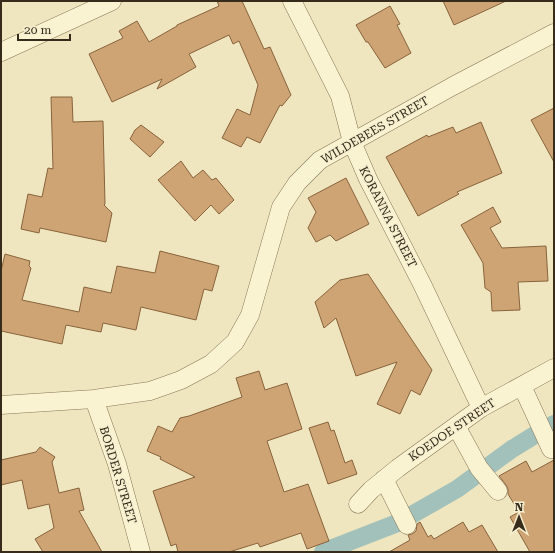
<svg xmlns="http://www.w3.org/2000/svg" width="555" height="553" viewBox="0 0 555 553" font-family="'Roboto Serif',serif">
  <rect width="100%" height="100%" fill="#efe6bf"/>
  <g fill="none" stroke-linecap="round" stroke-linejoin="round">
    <path stroke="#a2c1bb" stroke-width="18" d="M545,429L554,424
      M486,468L512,449L538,433
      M408,517L457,489L479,473
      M323,552L400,522"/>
  </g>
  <path fill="#cea474" stroke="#88633c" d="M217,1H242L264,49L270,47L291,95L282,106L280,105L260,143L247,137L241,147L222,138L237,109L250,115L258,85L239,41L233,44L229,35L189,54L196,67L157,89L162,79L112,102L89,54L123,38L119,31L137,21L149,42L177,26V25L219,6Z
    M443,1H506L454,25Z
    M390,6L400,24L397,25L411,53L385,68L368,42H366L356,25Z
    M51,97H72L73,122L103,121L105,204L104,205L112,213L106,242L40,228L39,233L21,229L28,194L42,197L48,168L53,169Z
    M554,108V162L531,120Z
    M481,122L502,173L457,192L459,194L418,216L386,157L427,135L428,137L453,127L456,133Z
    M141,125L164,142L150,157L130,139L135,130Z
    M181,161L193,178L203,170L212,180L216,178L234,200L219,214L211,205L195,221L158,180Z
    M346,178L369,224L336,241L330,235L316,242L308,228L316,212L308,198Z
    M493,207L501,222L490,228L502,248L546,246L548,281L518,282L520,310L492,311L491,292L485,288L483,263L461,225Z
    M160,251L219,266L212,291L204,289L196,320L141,307L136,330L103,323L101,332L66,325L62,344L1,331V271L5,254L30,261L29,266L31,268L22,300L79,312L84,287L111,293L117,266L155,273Z
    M368,274L432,370L420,395L411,390L400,414L377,404L397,362L356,376L336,318L324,328L315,302L340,280Z
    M259,371L265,390L287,383L302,429L267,441L284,492L308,484L329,541L307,549L301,533L260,547L258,543L229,552H178L176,544L171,546L153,491L195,477L160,459L161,457L147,451L158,426L172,432L180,418L189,416L242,397L236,378Z
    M328,422L331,431L334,430L345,463L352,460L357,474L328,484L309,428Z
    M40,447L55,457L52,462L59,493L79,488L84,510L79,511L102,552H43L35,539L54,528L49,504L28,509L22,480L1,485V460L36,452Z
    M554,460V552H530L510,517L519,512L508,494V489L506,485L499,476L526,461L532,472Z
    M420,522L428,537L431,535L434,539L463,522L469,532L482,525L498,552H389L410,540L408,535L412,534L416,531L417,524Z"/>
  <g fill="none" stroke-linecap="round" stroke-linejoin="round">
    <defs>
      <path id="minor" d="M292,1L340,96L352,142L368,179L422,284L481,408
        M1,52L112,1
        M522,386L551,449
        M94,399L117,464L141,552
        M1,405L94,399L150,391L181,380L211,364L235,342L250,315L281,207L297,183L320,160L453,86L554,33
        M456,426L479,468L498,491
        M384,479L407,525
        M358,504L371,490L398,468L481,408L554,368"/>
    </defs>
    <use href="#minor" stroke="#887757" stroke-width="19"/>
    <use href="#minor" stroke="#faf3d2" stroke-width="18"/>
  </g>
  <g text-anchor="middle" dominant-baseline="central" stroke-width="3" stroke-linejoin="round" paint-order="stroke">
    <g font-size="12" fill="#372c1c" stroke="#f6efcf">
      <text transform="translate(375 130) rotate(-30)">WILDEBEES STREET</text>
      <text transform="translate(388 217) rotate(63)">KORANNA STREET</text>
      <text transform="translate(452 430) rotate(-34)">KOEDOE STREET</text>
      <text transform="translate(118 475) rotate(73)">BORDER STREET</text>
    </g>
  </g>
  <rect width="555" height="553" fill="none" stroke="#372c1c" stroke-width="4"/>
  <g transform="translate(519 517)" stroke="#f6efcf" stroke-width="3" paint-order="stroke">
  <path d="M0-3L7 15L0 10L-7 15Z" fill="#372c1c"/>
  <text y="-6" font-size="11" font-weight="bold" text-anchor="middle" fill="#372c1c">N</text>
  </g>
  <path d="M18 34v6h52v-6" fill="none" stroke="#372c1c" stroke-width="2"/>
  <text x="24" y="34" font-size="12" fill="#372c1c" stroke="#f6efcf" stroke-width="3" paint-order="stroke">20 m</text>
</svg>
